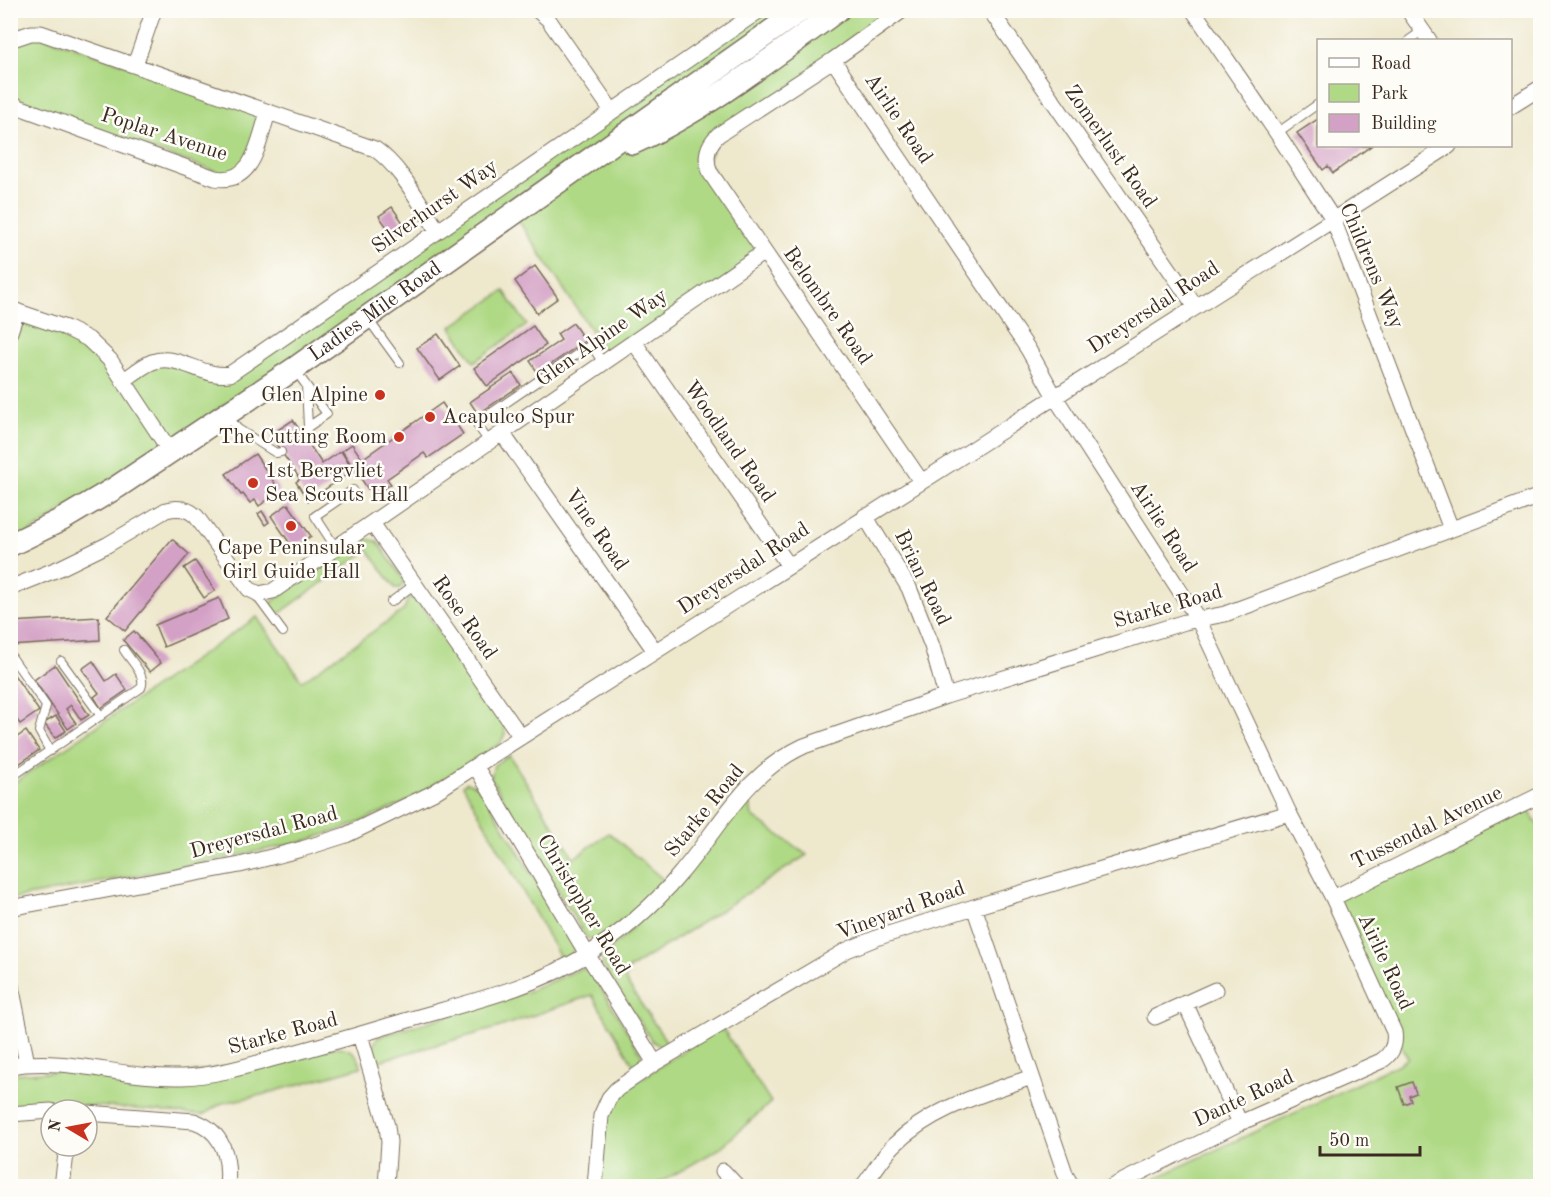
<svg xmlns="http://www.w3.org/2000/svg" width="1551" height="1197" viewBox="0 0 1551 1197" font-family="'Old Standard TT',serif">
  <rect width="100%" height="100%" fill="#fdfcf7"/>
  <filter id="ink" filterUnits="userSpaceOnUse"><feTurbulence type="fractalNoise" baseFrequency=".0167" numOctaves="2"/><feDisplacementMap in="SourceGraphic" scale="12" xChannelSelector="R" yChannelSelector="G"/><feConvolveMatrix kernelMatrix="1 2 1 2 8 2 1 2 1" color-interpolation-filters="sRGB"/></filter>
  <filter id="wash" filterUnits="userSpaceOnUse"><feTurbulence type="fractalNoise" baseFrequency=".008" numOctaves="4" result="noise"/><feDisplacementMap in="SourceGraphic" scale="24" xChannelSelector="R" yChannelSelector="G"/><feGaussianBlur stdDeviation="1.35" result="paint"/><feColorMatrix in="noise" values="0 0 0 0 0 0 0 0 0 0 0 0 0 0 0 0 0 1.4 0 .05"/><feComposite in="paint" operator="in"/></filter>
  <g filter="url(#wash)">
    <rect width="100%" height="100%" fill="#eee8cd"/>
    <path fill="#afd984" stroke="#758251" stroke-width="1.5" d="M760,11H801L586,163L838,11H903L718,135L707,161L764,252L610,359L514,214L11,545L10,332L17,311L66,328L123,380L152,362L219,376Z
      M10,25L268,113L236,178L11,102Z
      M504,291L527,325L474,362L451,327Z
      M365,539L377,541L404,580L403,585L400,588H395L368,550L280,613L274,614L269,609L273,601L359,541Z
      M412,597H415L504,723L505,734L500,744L404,803L346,828L301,842L222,859L11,899V785L257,617L302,681L404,610L408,598Z
      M509,755L574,858L609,833L666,882L635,912L597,940L587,938L584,934L491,778L494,765Z
      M467,782L480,787L575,947L571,957L562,961L463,785Z
      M745,799L750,803L752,816L807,855L629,969L625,980L670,1047L663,1048L652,1041L603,966L602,956L625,936Z
      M1524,803L1540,828V1186H1139L1399,1064L1408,1058L1395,1036L1335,899Z
      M582,968L591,972L641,1054L642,1060L636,1069L592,995L497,1028L375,1062L373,1046L378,1037L529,991Z
      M721,1026L771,1102L719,1149L654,1186H597L608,1101Z
      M338,1047C352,1048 358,1054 361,1067L261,1095L222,1103L203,1115L111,1107L34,1103L11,1108L10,1074L64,1071L137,1082Z"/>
    <g id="blocks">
      <path fill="#d4a1c6" d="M1318,119V146H1371L1333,173L1328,166L1323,170L1297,133Z
        M392,207L406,227L393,236L379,216Z
        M535,266L558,298L537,313L515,281Z
        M573,323L585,341L538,373L530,361L561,340L557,334Z
        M533,326L546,345L487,386L474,368Z
        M438,334L460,366L440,380L417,348Z
        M513,373L521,385L478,414L470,402Z
        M442,403L463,434L428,458L424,453L387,479L391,484L380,491L375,485L368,489L342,451L352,444L362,459Z
        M293,420L322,464L341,451L353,470L308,501L296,482L300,479L270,435Z
        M255,454L280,491L259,506L255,500L250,503L243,494L241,495L226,474Z
        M288,504L311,536L293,548L271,516Z
        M262,511L269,522L265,525L258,514Z
        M172,539L189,554L125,631L107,616Z
        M195,561L215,590L204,598L184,568Z
        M219,598L228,619L164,647L155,625Z
        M99,617L100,640L10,646V622Z
        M134,631L161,663L150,672L123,640Z
        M93,661L106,681L116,674L127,690L101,708L94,697L99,693L82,669Z
        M55,665L89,715L81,720L71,705L66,709L76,723L68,729L34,680Z
        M10,669L39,711L20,724L10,711Z
        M56,716L66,731L55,738L44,723Z
        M26,731L39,750L10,770V742Z
        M1412,1082L1416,1093L1409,1096L1411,1101L1404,1104L1398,1087Z"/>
    </g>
  </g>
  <g filter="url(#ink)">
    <use href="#blocks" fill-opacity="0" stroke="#7a6c5b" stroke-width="1.5"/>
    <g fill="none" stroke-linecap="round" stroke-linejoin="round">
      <defs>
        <path id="lane" d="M1409,40L1422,31
          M1277,133L1318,104
          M368,319L400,363
          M295,370L327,414L308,427
          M227,416L238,429L276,453L281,452
          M303,436L308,427L306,385
          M489,442L478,426V422L589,346H592L603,363
          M336,548L315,516L353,490
          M255,594L283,632
          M391,602L415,584
          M11,656L46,706L39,731L50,751
          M61,661L101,716
          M10,778L141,688C147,676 131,661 124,650"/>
        <path id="street" d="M537,10L548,19L612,111
          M903,10L833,60L718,135C707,146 705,156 709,171L921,481
          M990,10L1195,306
          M1193,10L1277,133L1333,219L1451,529
          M1408,10L1429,40
          M10,40L31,33H41L375,149C402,168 419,203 438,231
          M833,60L1028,349L1055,397L1198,619L1289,813L1333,898L1394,1032C1396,1044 1392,1054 1381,1061L1240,1123L1113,1186
          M135,65L154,10
          M10,102L19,107L215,178C254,185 258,142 268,113
          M1510,107L1540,88
          M10,309L66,328L88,339L110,360L170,451
          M10,332L17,311
          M634,342L789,566
          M123,381C132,375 142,366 152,362C178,352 203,379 230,374L760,10
          M502,433L655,651
          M865,516L909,588L932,646L946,696
          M372,523L521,737
          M10,588L60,568L107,545L166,510C178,507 187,508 196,516L249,589L259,594L273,591L764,252
          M476,767L587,954L655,1063
          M1333,898L1540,795
          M974,907L1066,1176L1072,1186
          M10,908L240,865L302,849L346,835L433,793L1449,146
          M10,981L27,1063
          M1185,1003L1240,1123
          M1155,1017L1215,990
          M360,1035L387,1126L389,1142L386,1186
          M10,1066C68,1056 124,1079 182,1077C215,1076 247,1066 279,1057C316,1047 352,1037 388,1026C455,1005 527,992 588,954C622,933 654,905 680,874C721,826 744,774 804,746L946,696L1185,622L1225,614L1540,496
          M87,1113L194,1121C223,1131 230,1158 227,1186
          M10,1114L51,1111
          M723,1171L737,1186
          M62,1186L67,1146
          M595,1186L601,1116L609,1098L617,1089L655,1063L847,950L879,937L974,907L1289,813
          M863,1186C873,1173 882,1158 893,1146C931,1108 983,1094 1032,1077"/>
        <g id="secondary">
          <path d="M633,143C707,109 772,58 838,10"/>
          <path id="s1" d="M10,545L63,519L117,487L294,369L801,10"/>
        </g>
      </defs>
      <use href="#lane" stroke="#7a6c5b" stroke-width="10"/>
      <use href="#street" stroke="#7a6c5b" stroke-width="17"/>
      <use href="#secondary" stroke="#7a6c5b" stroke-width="25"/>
      <use href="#lane" stroke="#fff" stroke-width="8"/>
      <use href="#street" stroke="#fff" stroke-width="15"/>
      <use href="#secondary" stroke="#fff" stroke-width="22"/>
    </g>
  </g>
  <g fill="#c8321e" stroke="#fdfcf7" stroke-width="2">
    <circle cx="380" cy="395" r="6"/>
    <circle cx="430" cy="417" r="6"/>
    <circle cx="399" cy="437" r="6"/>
    <circle cx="253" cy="483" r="6"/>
    <circle cx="291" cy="526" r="6"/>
  </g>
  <g text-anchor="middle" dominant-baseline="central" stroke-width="5" stroke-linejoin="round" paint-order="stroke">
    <g font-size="21" fill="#3b2a1e" stroke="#fdfcf7">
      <text transform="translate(898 119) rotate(56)">Airlie Road</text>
      <text transform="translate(164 135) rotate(18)">Poplar Avenue</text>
      <text transform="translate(1110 147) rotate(55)">Zomerlust Road</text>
      <text transform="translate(435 207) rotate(-35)">Silverhurst Way</text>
      <text transform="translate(1371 266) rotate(67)">Childrens Way</text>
      <text transform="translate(827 306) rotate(55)">Belombre Road</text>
      <text transform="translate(1154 308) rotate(-33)">Dreyersdal Road</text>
      <text stroke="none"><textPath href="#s1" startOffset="434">Ladies Mile Road</textPath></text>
      <text transform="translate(602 338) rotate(-35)">Glen Alpine Way</text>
      <text transform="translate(729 442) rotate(55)">Woodland Road</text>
      <text transform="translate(1163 527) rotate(57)">Airlie Road</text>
      <text transform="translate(596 530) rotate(55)">Vine Road</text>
      <text transform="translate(744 569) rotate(-33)">Dreyersdal Road</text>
      <text transform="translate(922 578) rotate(64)">Brian Road</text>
      <text transform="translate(1168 607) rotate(-16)">Starke Road</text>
      <text transform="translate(464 618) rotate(55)">Rose Road</text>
      <text transform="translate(705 811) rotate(-51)">Starke Road</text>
      <text transform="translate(1427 828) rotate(-26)">Tussendal Avenue</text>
      <text transform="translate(264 833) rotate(-15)">Dreyersdal Road</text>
      <text transform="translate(583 905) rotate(59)">Christopher Road</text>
      <text transform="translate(901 911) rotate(-20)">Vineyard Road</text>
      <text transform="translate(1385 962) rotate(65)">Airlie Road</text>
      <text transform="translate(283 1034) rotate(-15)">Starke Road</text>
      <text transform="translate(1244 1099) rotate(-25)">Dante Road</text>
    </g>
    <g font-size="21" fill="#3b2a1e" stroke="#fdfcf7" text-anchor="end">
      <text x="368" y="395">Glen Alpine</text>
      <text x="442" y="417" text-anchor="start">Acapulco Spur</text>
      <text x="387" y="437">The Cutting Room</text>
      <text x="265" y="471" text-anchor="start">1st Bergvliet<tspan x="265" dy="24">Sea Scouts Hall</tspan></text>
      <text x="291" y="548" text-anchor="middle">Cape Peninsular<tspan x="291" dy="24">Girl Guide Hall</tspan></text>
    </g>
  </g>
  <rect width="1551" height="1197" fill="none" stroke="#fdfcf7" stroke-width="36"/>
  <rect x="1317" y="39" width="195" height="108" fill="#fdfcf7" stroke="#afa8a0" stroke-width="1.5"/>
  <rect x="1329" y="58" width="30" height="9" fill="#ffffff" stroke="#afa8a0" stroke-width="1.5"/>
  <text x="1371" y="69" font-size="18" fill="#3b2a1e">Road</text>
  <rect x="1329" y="84" width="30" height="18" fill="#afd984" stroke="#afa8a0" stroke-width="1.5"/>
  <text x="1371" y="99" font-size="18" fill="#3b2a1e">Park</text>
  <rect x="1329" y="114" width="30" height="18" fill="#d4a1c6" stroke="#afa8a0" stroke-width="1.5"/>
  <text x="1371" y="129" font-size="18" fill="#3b2a1e">Building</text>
  <g transform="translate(69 1128) rotate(280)"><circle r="28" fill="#fdfcf7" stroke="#afa8a0" stroke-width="1.5"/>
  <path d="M0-4.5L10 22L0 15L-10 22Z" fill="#c8321e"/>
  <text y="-9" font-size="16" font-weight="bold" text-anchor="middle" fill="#3b2a1e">N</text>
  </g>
  <path d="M1320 1146v9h100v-9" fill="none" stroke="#3b2a1e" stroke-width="3"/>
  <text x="1329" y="1146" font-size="18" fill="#3b2a1e" stroke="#fdfcf7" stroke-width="4.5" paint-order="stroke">50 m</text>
</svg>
